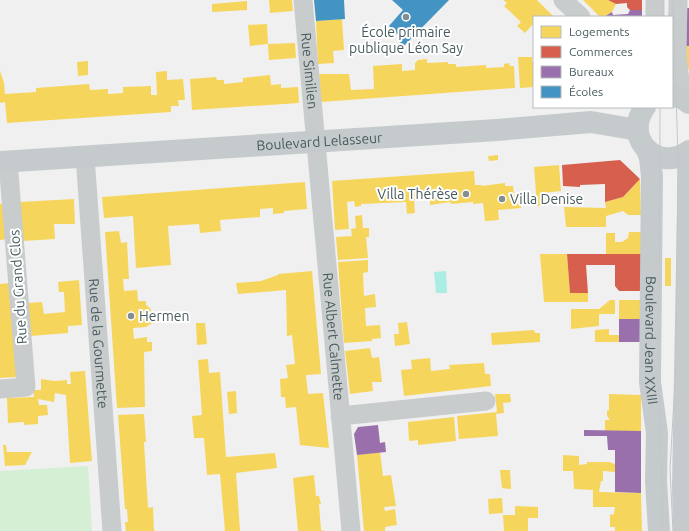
<svg xmlns="http://www.w3.org/2000/svg" width="689" height="531" viewBox="0 0 689 531" font-family="Ubuntu,sans-serif">
  <rect width="100%" height="100%" fill="#f1f0f0"/>
  <path fill="#d5efd5" d="M88,466L92,531H0V471Z"/>
  <path fill="#aaede3" d="M446,271L447,293H436L434,272Z"/>
  <path fill="#f6d55c" d="M269,0H292L293,11L270,13Z
    M503,0H537L553,16L534,17V23L525,33L517,26L521,22L504,6L507,3Z
    M583,0H608L616,4L612,12L604,17H600Z
    M247,1V10L212,12V4Z
    M342,19L344,50L333,51L334,63L318,64L316,21Z
    M267,24L268,44L250,46L248,25Z
    M295,43L296,58L269,60L268,44Z
    M686,46H689V70L687,67Z
    M518,57H532V62H534V87L520,88Z
    M427,59V63L448,62V64H456V67L486,65V68L504,67V64L509,63L510,66H514L515,88L321,102L319,74H349L351,90L374,89L373,66L402,64V71L415,70V63L418,60Z
    M88,61V75L78,76L77,62Z
    M0,71L4,83L5,94L36,92V88L89,84L90,90L108,89V94L123,93V87L151,86V95H157L156,72L167,71V80L183,79L185,100H178L179,106H171V112L7,123L5,102L0,103Z
    M270,75L271,85L281,84V88L298,87L299,103L192,110L190,79L216,77L217,80H224V84L243,82V78Z
    M498,155V160L489,161L488,156Z
    M559,165L561,191L543,193L544,205L537,206L534,167Z
    M474,171L475,185H482V186L505,183V186H513L514,195L520,194L521,208L498,210L499,220L485,221L483,203L473,204V202L451,204L450,202L430,205V199L414,200L415,213L407,214L406,202L361,204V206L355,207L354,201L347,202L349,229L335,230L332,181Z
    M640,179L641,215H628L623,211L606,216V227H566L564,207L606,208L605,202L623,197Z
    M305,182L307,209L284,211V213L273,214V208L260,209V217L220,220L221,231L200,233L199,224L168,226L171,265L136,268L133,216L104,218L102,197Z
    M74,199L75,224H54L55,239L23,241L20,202Z
    M4,203L7,239L0,240V204Z
    M362,215L363,228H369V237H366L368,258L338,260L336,237L352,236L351,229L356,228L355,216Z
    M119,231L121,243L127,242L129,279H123L124,291L137,290L138,301H146V305L151,309L152,323L146,327L133,328L134,339L147,337V342H152V351L144,352L145,407L117,408L105,232Z
    M629,232H641V254H606V233H615V242H622L628,238Z
    M540,254H567L570,293H588V302H544Z
    M665,258H671V286H665Z
    M368,260V272L363,273L364,296L375,294L376,307L365,308L366,326L380,325L381,338L372,339V341L344,343L338,262Z
    M312,271L321,374L306,375L308,394L323,393L329,448L300,445L296,407L286,408L285,397H281L280,379L288,378L286,365L295,364L292,335L287,336L286,290L238,294L236,283L261,281L278,275V274Z
    M79,280L82,325L68,326V333L30,336L27,303L42,302L44,314L65,312L64,292H59L58,282Z
    M10,283L17,377L0,378V284Z
    M610,300H615V314H599V326L571,329V309H599Z
    M619,300H641V319H619Z
    M407,322L410,344L395,346L394,334H399L398,323Z
    M196,323H205L207,344L197,345Z
    M609,329V335H619V342H595V330Z
    M534,330L535,333H540V342L492,345L491,333Z
    M370,348L372,358L379,357L382,382H372L373,391L350,394L345,351Z
    M430,358L431,371L450,369L449,365L484,363L485,374H490L491,386L404,396L401,370L412,369L411,360Z
    M208,359L209,373L220,372L226,457L275,453L277,468L236,473L240,531H225L220,474L207,475L204,438H194L192,416L202,415L198,360Z
    M85,371L92,461L70,463L66,395L55,393L54,402L38,399L39,405H47L48,415L38,416V424L24,425V422L8,423L7,398L34,397L33,390H41V379L54,381L67,380V384H71L70,372Z
    M236,391L237,413L229,414L227,392Z
    M495,394H510L511,402L503,403L504,413L496,414L498,436L459,439L457,416L497,412Z
    M609,394L641,395V431H605V420H610L607,416V411L609,410Z
    M144,414L146,442H144L148,508L153,507L154,531H126L125,522H128L127,509H125L118,415Z
    M454,417L456,441L418,445V440L409,441L408,422Z
    M3,445H6L7,452H32L25,465L5,466Z
    M380,452L383,476L391,475L396,506L384,507L385,511L395,509L397,525L385,527V531H364L357,455Z
    M563,455L579,456V465L587,464V462H609L615,464V472L603,471V481H601L599,492L641,493L642,531H615V527H610V515L614,514L615,507H593V490L574,489L573,471H563Z
    M500,470H510L511,489L502,488Z
    M314,475L316,496H319L321,504H319L321,530L325,531H298L293,478Z
    M502,498L503,513L489,514L488,499Z
    M515,506L538,507V518H528V531H504L503,515H515Z"/>
  <path fill="#d6604d" d="M608,0H642V10H630L627,7V3L616,4Z
    M620,160L640,179L623,197L605,202V184L580,185V187L563,186L562,165Z
    M567,254H641V291H619L615,286V265H586L588,293H570Z"/>
  <path fill="#9970ab" d="M687,8H689V46H686Z
    M630,10H642V17H604L612,12L613,15L628,14Z
    M619,319H641V342H619Z
    M378,425L380,443L385,442L386,452L357,455L354,434L358,427Z
    M584,430L641,431V493L615,492V450H608L607,436H584Z"/>
  <path fill="#4393c3" d="M314,0H344L345,19L316,21Z
    M392,0H449L401,49L400,37L389,26L403,10Z"/>
  <g fill="none" stroke-linecap="round" stroke-linejoin="round">
    <g stroke="#c8cccc" stroke-width="19">
      <path id="s1" d="M303,0L351,531"/>
      <path d="M563,0L581,17"/>
      <path d="M678,0C678,33 673,71 687,101"/>
      <path d="M655,17V0"/>
      <path id="s2" d="M85,156L112,531"/>
      <path d="M0,389L26,387L8,161"/>
      <path d="M340,416L486,401"/>
    </g>
    <g stroke="#c5cbcc" stroke-width="22">
      <path d="M672,96L682,98L689,103"/>
      <path d="M645,107C622,138 658,174 689,151"/>
      <path id="s3" d="M647,150L650,158L652,176L650,382L657,433L656,481L659,531"/>
      <path id="s4" d="M0,162L497,130L591,122L632,129L638,133"/>
      <path d="M684,531L683,486L689,157"/>
    </g>
    <path stroke="#c3c6c7" stroke-width="1" d="M663,17V0
      M660,107L659,380L663,531
      M673,531L670,469L676,364L678,157L673,0"/>
  </g>
  <g fill="#828e90" stroke="#fff" stroke-width="1.5">
    <circle cx="406" cy="17" r="4"/>
    <circle cx="466" cy="194" r="4"/>
    <circle cx="502" cy="199" r="4"/>
    <circle cx="131" cy="316" r="4"/>
  </g>
  <g text-anchor="middle" dominant-baseline="central" stroke-width="4" stroke-linejoin="round" paint-order="stroke">
    <g font-size="14" fill="#475a5d" stroke="#fff" text-anchor="start">
      <text x="406" y="32" text-anchor="middle">École primaire<tspan x="406" dy="16">publique Léon Say</tspan></text>
      <text x="458" y="194" text-anchor="end">Villa Thérèse</text>
      <text x="510" y="199">Villa Denise</text>
      <text x="139" y="316">Hermen</text>
    </g>
    <g font-size="14" fill="#475a5d" stroke="#fff">
      <text stroke="none"><textPath href="#s1" startOffset="71">Rue Similien</textPath></text>
      <text stroke="none"><textPath href="#s4" startOffset="320">Boulevard Lelasseur</textPath></text>
      <text transform="translate(18 287) rotate(-94)">Rue du Grand Clos</text>
      <text stroke="none"><textPath href="#s1" startOffset="338">Rue Albert Calmette</textPath></text>
      <text stroke="none"><textPath href="#s3" startOffset="191">Boulevard Jean XXIII</textPath></text>
      <text stroke="none"><textPath href="#s2" startOffset="188">Rue de la Gourmette</textPath></text>
    </g>
  </g>
  <rect x="533" y="16" width="140" height="92" fill="#ffffff" stroke="#b5bdbe"/>
  <rect x="541" y="26" width="20" height="12" fill="#f6d55c" stroke="#b5bdbe"/>
  <text x="569" y="36" font-size="12" fill="#475a5d">Logements</text>
  <rect x="541" y="46" width="20" height="12" fill="#d6604d" stroke="#b5bdbe"/>
  <text x="569" y="56" font-size="12" fill="#475a5d">Commerces</text>
  <rect x="541" y="66" width="20" height="12" fill="#9970ab" stroke="#b5bdbe"/>
  <text x="569" y="76" font-size="12" fill="#475a5d">Bureaux</text>
  <rect x="541" y="86" width="20" height="12" fill="#4393c3" stroke="#b5bdbe"/>
  <text x="569" y="96" font-size="12" fill="#475a5d">Écoles</text>
</svg>
